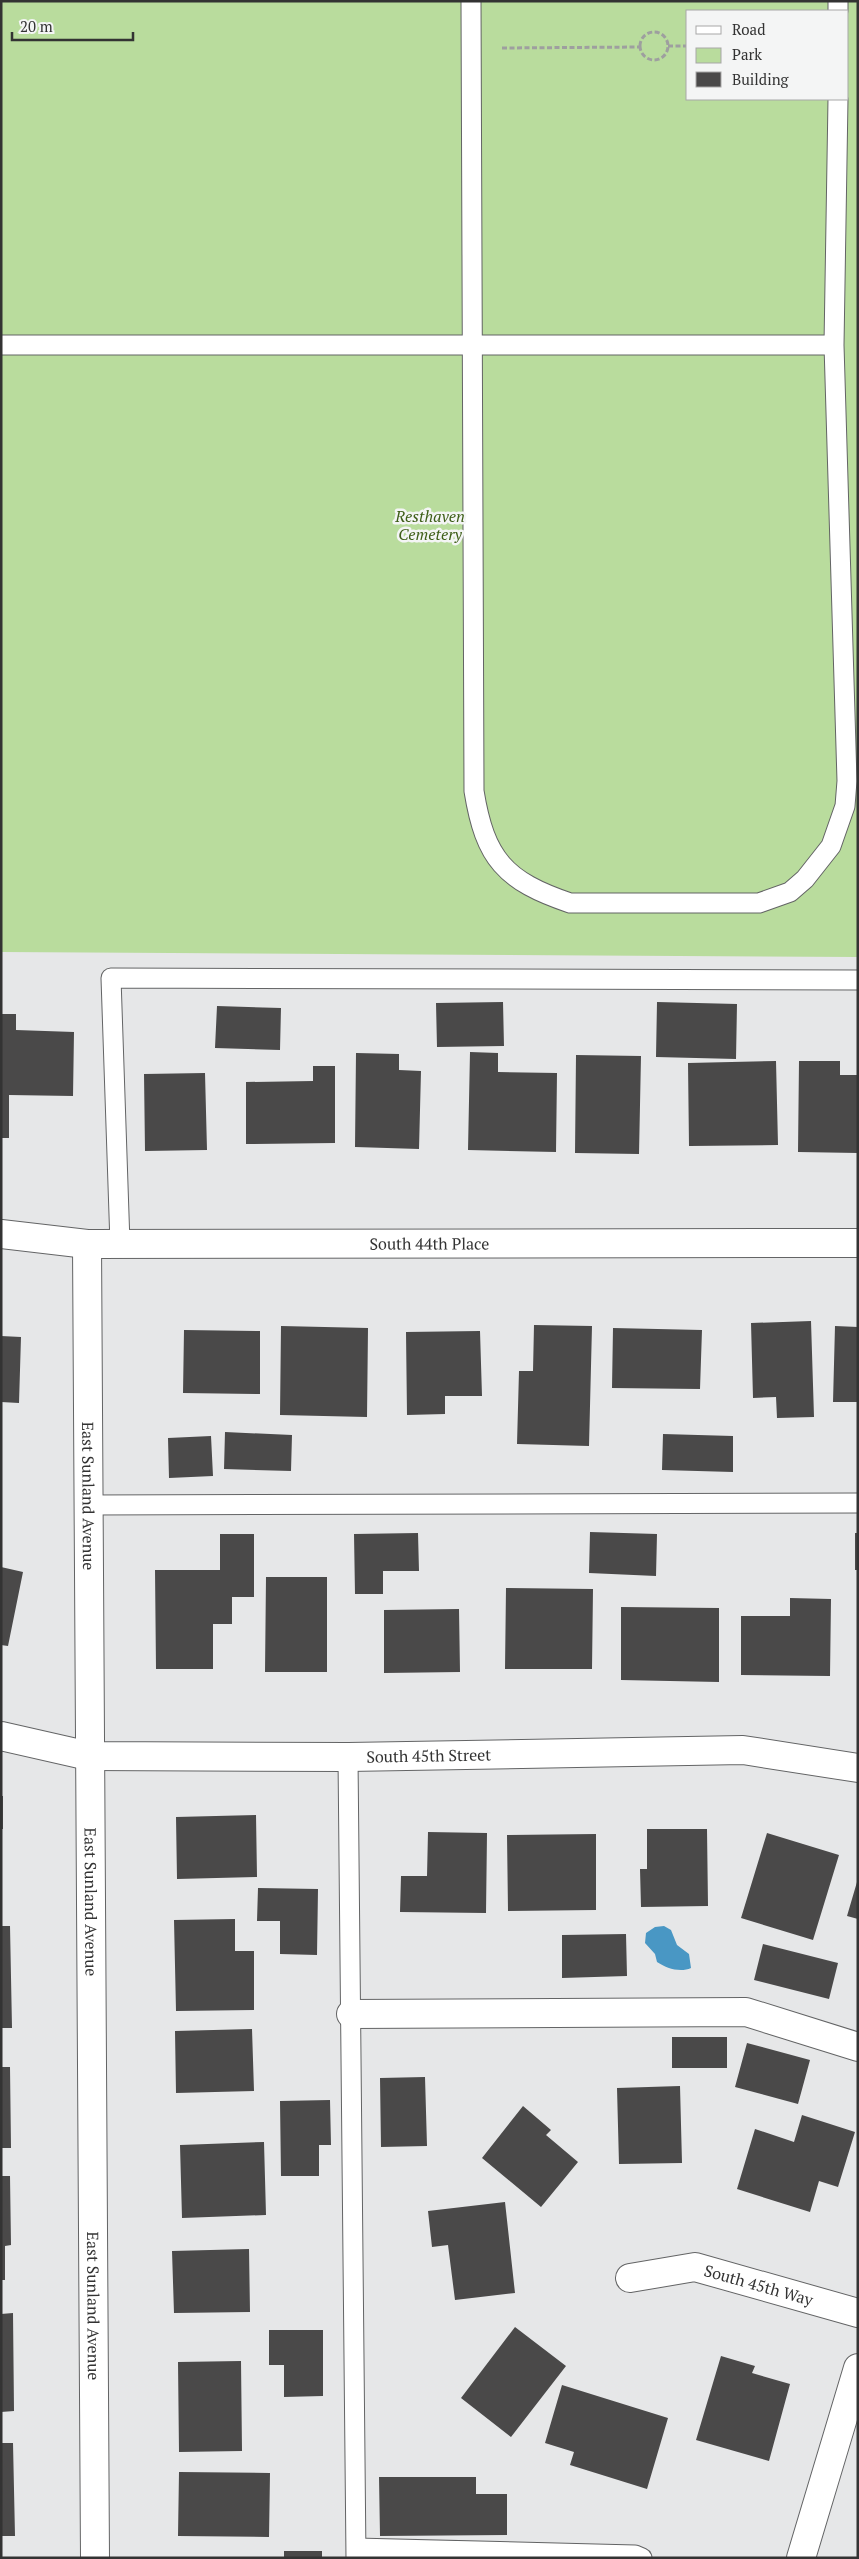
<svg xmlns="http://www.w3.org/2000/svg" width="859" height="2559" viewBox="0 0 859 2559" font-family="'PT Serif',serif">
  <rect width="100%" height="100%" fill="#e6e7e8"/>
  <path fill="#b9dc9d" fill-rule="evenodd" d="M1,1H858V957L1,952ZM688,11H848V99H688Z"/>
  <path fill="#4997c4" d="M664,1926L671,1930L677,1945L689,1954L691,1968C680,1973 666,1968 657,1962L655,1954L645,1943L646,1933L655,1927Z"/>
  <path fill="#4a4949" d="M503,1002L504,1046L437,1047L436,1003Z
    M657,1002L737,1004L736,1059L656,1057Z
    M217,1006L281,1008L280,1050L215,1048Z
    M1,1014H16V1030L74,1032L73,1096L9,1095V1138H1Z
    M470,1052L498,1053V1072L557,1073L556,1152L468,1150Z
    M356,1053L399,1054V1070L421,1071L419,1149L355,1147Z
    M576,1055L641,1056L639,1154L575,1153Z
    M776,1061L778,1145L689,1146L688,1063Z
    M799,1061H840V1075H858V1153L798,1152Z
    M313,1066H335V1143L246,1144V1082L313,1081Z
    M205,1073L207,1150L145,1151L144,1074Z
    M811,1321L814,1417L777,1418L776,1397L753,1398L751,1323Z
    M534,1325L592,1326L589,1446L517,1444L519,1371H533Z
    M281,1326L368,1328L367,1417L280,1415Z
    M835,1326L858,1327V1402H833Z
    M613,1328L702,1330L700,1389L612,1388Z
    M184,1330L260,1331V1394L183,1393Z
    M480,1331L482,1396H445V1414L407,1415L406,1332Z
    M1,1336L21,1337L19,1403L1,1402Z
    M225,1432L292,1435L291,1471L224,1469Z
    M663,1434L733,1436V1472L662,1470Z
    M211,1436L213,1476L169,1478L168,1438Z
    M590,1532L657,1534L656,1576L589,1573Z
    M418,1533L419,1571H383V1594H355L354,1534Z
    M855,1533H858V1570H855Z
    M220,1534H254V1597H232V1624H213V1669H156L155,1570H220Z
    M1,1567L23,1572L8,1646L1,1645Z
    M266,1577H327V1672H265Z
    M506,1588L593,1589L592,1669H505Z
    M790,1598L831,1599L830,1676L741,1675V1616H790Z
    M621,1607L719,1608V1682L621,1680Z
    M459,1609L460,1672L384,1673V1610Z
    M1,1796H3V1829H1Z
    M256,1815L257,1877L177,1879L176,1817Z
    M647,1829H707L708,1906L641,1907L640,1869H647Z
    M428,1832L487,1833L486,1913L400,1912L401,1876H427Z
    M767,1833L839,1855L813,1940L741,1918Z
    M596,1834V1910L508,1911L507,1835Z
    M857,1882H858V1919L847,1916Z
    M258,1888L318,1889L317,1955L280,1954V1921H257Z
    M235,1919V1951H254V2010L176,2011L174,1920Z
    M1,1926H10L12,2028H1Z
    M626,1934L627,1976L562,1978V1935Z
    M763,1944L838,1963L829,1999L754,1980Z
    M252,2029L254,2091L176,2093L175,2031Z
    M672,2037H727V2068H672Z
    M747,2043L810,2060L798,2104L735,2087Z
    M1,2067H10L11,2148H1Z
    M425,2077L427,2146L381,2147L380,2078Z
    M680,2086L682,2163L619,2164L617,2088Z
    M330,2100L331,2145H319V2176H281L280,2101Z
    M523,2106L551,2130L546,2135L578,2162L541,2207L482,2158Z
    M802,2115L855,2132L838,2187L819,2181L810,2212L737,2189L755,2129L794,2142Z
    M264,2142L266,2215L182,2218L180,2145Z
    M1,2176H10L11,2245L5,2246V2280H1Z
    M505,2202L515,2293L455,2300L448,2245L432,2247L428,2211Z
    M249,2249L250,2312L174,2313L172,2251Z
    M13,2313L14,2411L1,2412V2314Z
    M515,2327L566,2366L511,2437L461,2398Z
    M269,2330H323V2396L284,2397V2365H269Z
    M721,2356L755,2366L752,2373L790,2384L769,2461L696,2440Z
    M241,2361L242,2451L179,2452L178,2362Z
    M562,2385L668,2418L647,2489L570,2465L574,2452L545,2443Z
    M1,2443H13L15,2536H1Z
    M179,2472L270,2473L269,2537L178,2536Z
    M379,2477H476V2494H507V2535L380,2536Z
    M284,2551H322V2558H284Z"/>
  <g fill="none" stroke-linecap="round" stroke-linejoin="round">
    <defs>
      <path id="service" d="M471,1L474,791C485,859 505,881 570,903H759L790,892L805,879L831,846L845,806L847,781L834,345L838,99
        M838,1V11
        M1,345H834
        M120,1244L111,978L858,980
        M88,1505L858,1503
        M348,1757L356,2558
        M356,2548L635,2555L642,2558"/>
      <g id="minor">
        <path id="s1" d="M1,1234L87,1244L858,1243"/>
        <path id="s2" d="M87,1244L95,2558"/>
        <path id="s3" d="M1,1736L89,1756L348,1757L743,1750L858,1768"/>
        <path d="M351,2014L746,2012L858,2047"/>
        <path id="s4" d="M630,2278L695,2267L858,2313"/>
        <path d="M801,2558L858,2368"/>
      </g>
    </defs>
    <use href="#service" stroke="#636465" stroke-width="21"/>
    <use href="#minor" stroke="#636465" stroke-width="30"/>
    <path stroke="#9e9f9f" stroke-width="3" stroke-dasharray="5 2.5" stroke-linecap="butt" d="M640 46a14 14 0 1 1 28 0a14 14 0 1 1-28 0Z
      M668,46H688
      M502,48L641,47"/>
    <use href="#service" stroke="#fff" stroke-width="19"/>
    <use href="#minor" stroke="#fff" stroke-width="28"/>
  </g>
  <g text-anchor="middle" dominant-baseline="central" stroke-width="5" stroke-linejoin="round" paint-order="stroke">
    <g font-size="16" font-style="italic" fill="#3d5e17" stroke="#f4f5f5">
      <text x="430" y="516">Resthaven<tspan x="430" dy="18">Cemetery</tspan></text>
    </g>
    <g font-size="16" fill="#333" stroke="#f4f5f5">
      <text stroke="none"><textPath href="#s1" startOffset="429">South 44th Place</textPath></text>
      <text stroke="none"><textPath href="#s2" startOffset="252">East Sunland Avenue</textPath></text>
      <text stroke="none"><textPath href="#s3" startOffset="430">South 45th Street</textPath></text>
      <text stroke="none"><textPath href="#s2" startOffset="658">East Sunland Avenue</textPath></text>
      <text stroke="none"><textPath href="#s4" startOffset="132">South 45th Way</textPath></text>
      <text stroke="none"><textPath href="#s2" startOffset="1062">East Sunland Avenue</textPath></text>
    </g>
  </g>
  <rect width="859" height="2559" fill="none" stroke="#333333" stroke-width="5"/>
  <rect x="686" y="10" width="162" height="90" fill="#f4f5f5" stroke="#a7a7a7"/>
  <rect x="696" y="26" width="25" height="8" fill="#ffffff" stroke="#a7a7a7"/>
  <text x="732" y="35" font-size="15" fill="#333333">Road</text>
  <rect x="696" y="48" width="25" height="15" fill="#b9dc9d" stroke="#a7a7a7"/>
  <text x="732" y="60" font-size="15" fill="#333333">Park</text>
  <rect x="696" y="72" width="25" height="15" fill="#4a4949" stroke="#a7a7a7"/>
  <text x="732" y="85" font-size="15" fill="#333333">Building</text>
  <path d="M12 32v8h121v-8" fill="none" stroke="#333333" stroke-width="2.5"/>
  <text x="20" y="32" font-size="15" fill="#333333" stroke="#f4f5f5" stroke-width="4" paint-order="stroke">20 m</text>
</svg>
